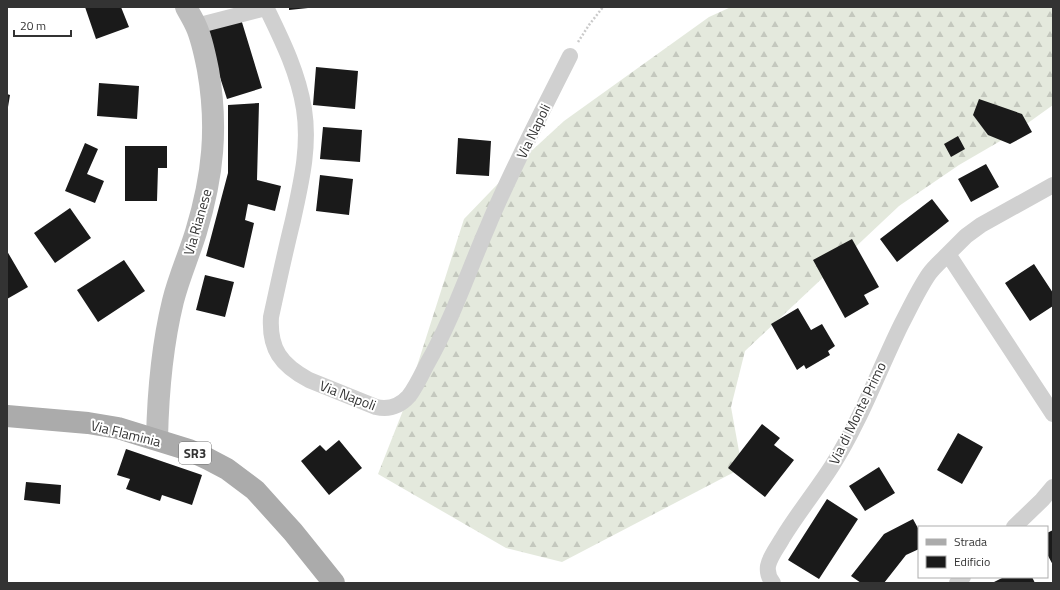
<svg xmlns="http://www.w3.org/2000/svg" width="1060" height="590" viewBox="0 0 1060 590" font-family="'Titillium Web',sans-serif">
  <defs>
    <pattern id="forest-firs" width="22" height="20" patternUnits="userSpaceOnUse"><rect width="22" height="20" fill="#e4e9dd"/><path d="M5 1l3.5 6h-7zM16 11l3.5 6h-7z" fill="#c4c8be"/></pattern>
  </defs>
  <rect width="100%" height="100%" fill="#fff"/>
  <path fill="url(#forest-firs)" d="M731,7H1053V105L1014,133L959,165L899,206L745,351L731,407L742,468L562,562L506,548L378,474L402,413L464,219L514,167L564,121L709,17Z"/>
  <path fill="#1a1a1a" d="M85,7H121L129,27L96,39Z
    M289,7H308V8L289,10Z
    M241,19L262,88L227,99L205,31Z
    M316,67L358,71L355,109L313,105Z
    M99,83L139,86L137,119L97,116Z
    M7,94L10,95L8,107H7Z
    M979,99L1022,114L1032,132L1010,144L988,135L973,115Z
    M259,103L257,180L281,186L275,211L248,204L245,220L254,223L244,268L206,256L228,173V105Z
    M323,127L362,130L360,162L320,159Z
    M958,136L965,149L951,157L944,144Z
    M458,138L491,141L489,176L456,174Z
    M85,143L98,149L87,174L104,181L95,203L65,191Z
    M125,146H167V168H158L157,201H125Z
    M986,164L999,187L971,202L958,179Z
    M320,175L353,179L349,215L316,211Z
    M932,199L949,221L897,262L880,239Z
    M70,208L91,238L55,263L34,233Z
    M852,239L879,287L864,295L869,304L845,318L813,260Z
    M7,251L28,287L7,299Z
    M124,260L145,291L98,322L77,290Z
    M1034,264L1053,293V306L1030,321L1005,283Z
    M205,275L234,282L225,317L196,310Z
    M798,308L811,330L822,324L835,346L828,351L830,355L806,369L804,365L797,370L771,324Z
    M762,424L780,438L774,445L794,460L765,497L728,468Z
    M958,433L983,447L962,484L937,470Z
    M339,440L362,468L329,495L301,461L320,445L326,451Z
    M126,449L202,475L192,505L162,495L160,501L126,489L130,479L117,475Z
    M879,467L895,493L865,511L849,486Z
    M26,482L61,485L60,504L24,500Z
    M827,499L858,519L819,579L788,560Z
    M913,519L919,530V549L906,555L884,583H861L851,576L884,534Z
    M1053,530V565L1047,554V533Z
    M1004,577H1032L1035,583H992Z"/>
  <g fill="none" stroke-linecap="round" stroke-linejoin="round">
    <path stroke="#cacaca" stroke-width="2.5" stroke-dasharray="2 2" stroke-linecap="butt" d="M578,42L589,25L603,7"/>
    <path stroke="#d0d0d0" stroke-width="16" d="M266,7C282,40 298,72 304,109C310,147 301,183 293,220C285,252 278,285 271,317C269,349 281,365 309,380L376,407C389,410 400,406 409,396C416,387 422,374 427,364C452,320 468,272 488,226C512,168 542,112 570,56
      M196,26L266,8
      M1053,185L981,225L966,236L948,254L1053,414
      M1014,527L1042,500L1053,487
      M773,583C769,578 767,573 768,566C770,556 777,548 782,539C797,514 816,491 832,466C860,422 878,372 901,325C910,308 918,290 929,274C934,267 941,261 948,254
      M957,583L963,577"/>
    <path stroke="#bdbdbd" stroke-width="22" d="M157,439C158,393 162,346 173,301C179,277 189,255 196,232C213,176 218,127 208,70C205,55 202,39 196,26C193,19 189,13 186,7"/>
    <path stroke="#ababab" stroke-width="22" d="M7,416L88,423L118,428L189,450L208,459L227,469L255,490L293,532L334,583"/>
  </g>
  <g text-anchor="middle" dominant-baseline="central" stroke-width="4" stroke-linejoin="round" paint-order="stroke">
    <rect fill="#fff" stroke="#707070" stroke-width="1" x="179" y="442" width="32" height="22" rx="3"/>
    <g font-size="13" font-weight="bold" fill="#333">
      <text x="195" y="453">SR3</text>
    </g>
    <g font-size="14" fill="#333" stroke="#fff">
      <text transform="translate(533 131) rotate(-64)">Via Napoli</text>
      <text transform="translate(197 222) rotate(-74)">Via Rianese</text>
      <text transform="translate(348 395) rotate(21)">Via Napoli</text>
      <text transform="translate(857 413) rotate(-64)">Via di Monte Primo</text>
      <text transform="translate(126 433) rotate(14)">Via Flaminia</text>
    </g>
  </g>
  <rect width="1060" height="590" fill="none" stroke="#333333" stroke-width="16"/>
  <rect x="918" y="526" width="130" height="52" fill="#ffffff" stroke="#adadad"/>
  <rect x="926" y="539" width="20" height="6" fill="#ababab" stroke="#adadad"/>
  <text x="954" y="546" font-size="12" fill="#333333">Strada</text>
  <rect x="926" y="556" width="20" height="12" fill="#1a1a1a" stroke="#adadad"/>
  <text x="954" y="566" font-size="12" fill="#333333">Edificio</text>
  <path d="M14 30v6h57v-6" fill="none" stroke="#333333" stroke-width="2"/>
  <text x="20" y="30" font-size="12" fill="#333333" stroke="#ffffff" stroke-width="3" paint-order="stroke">20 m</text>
</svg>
